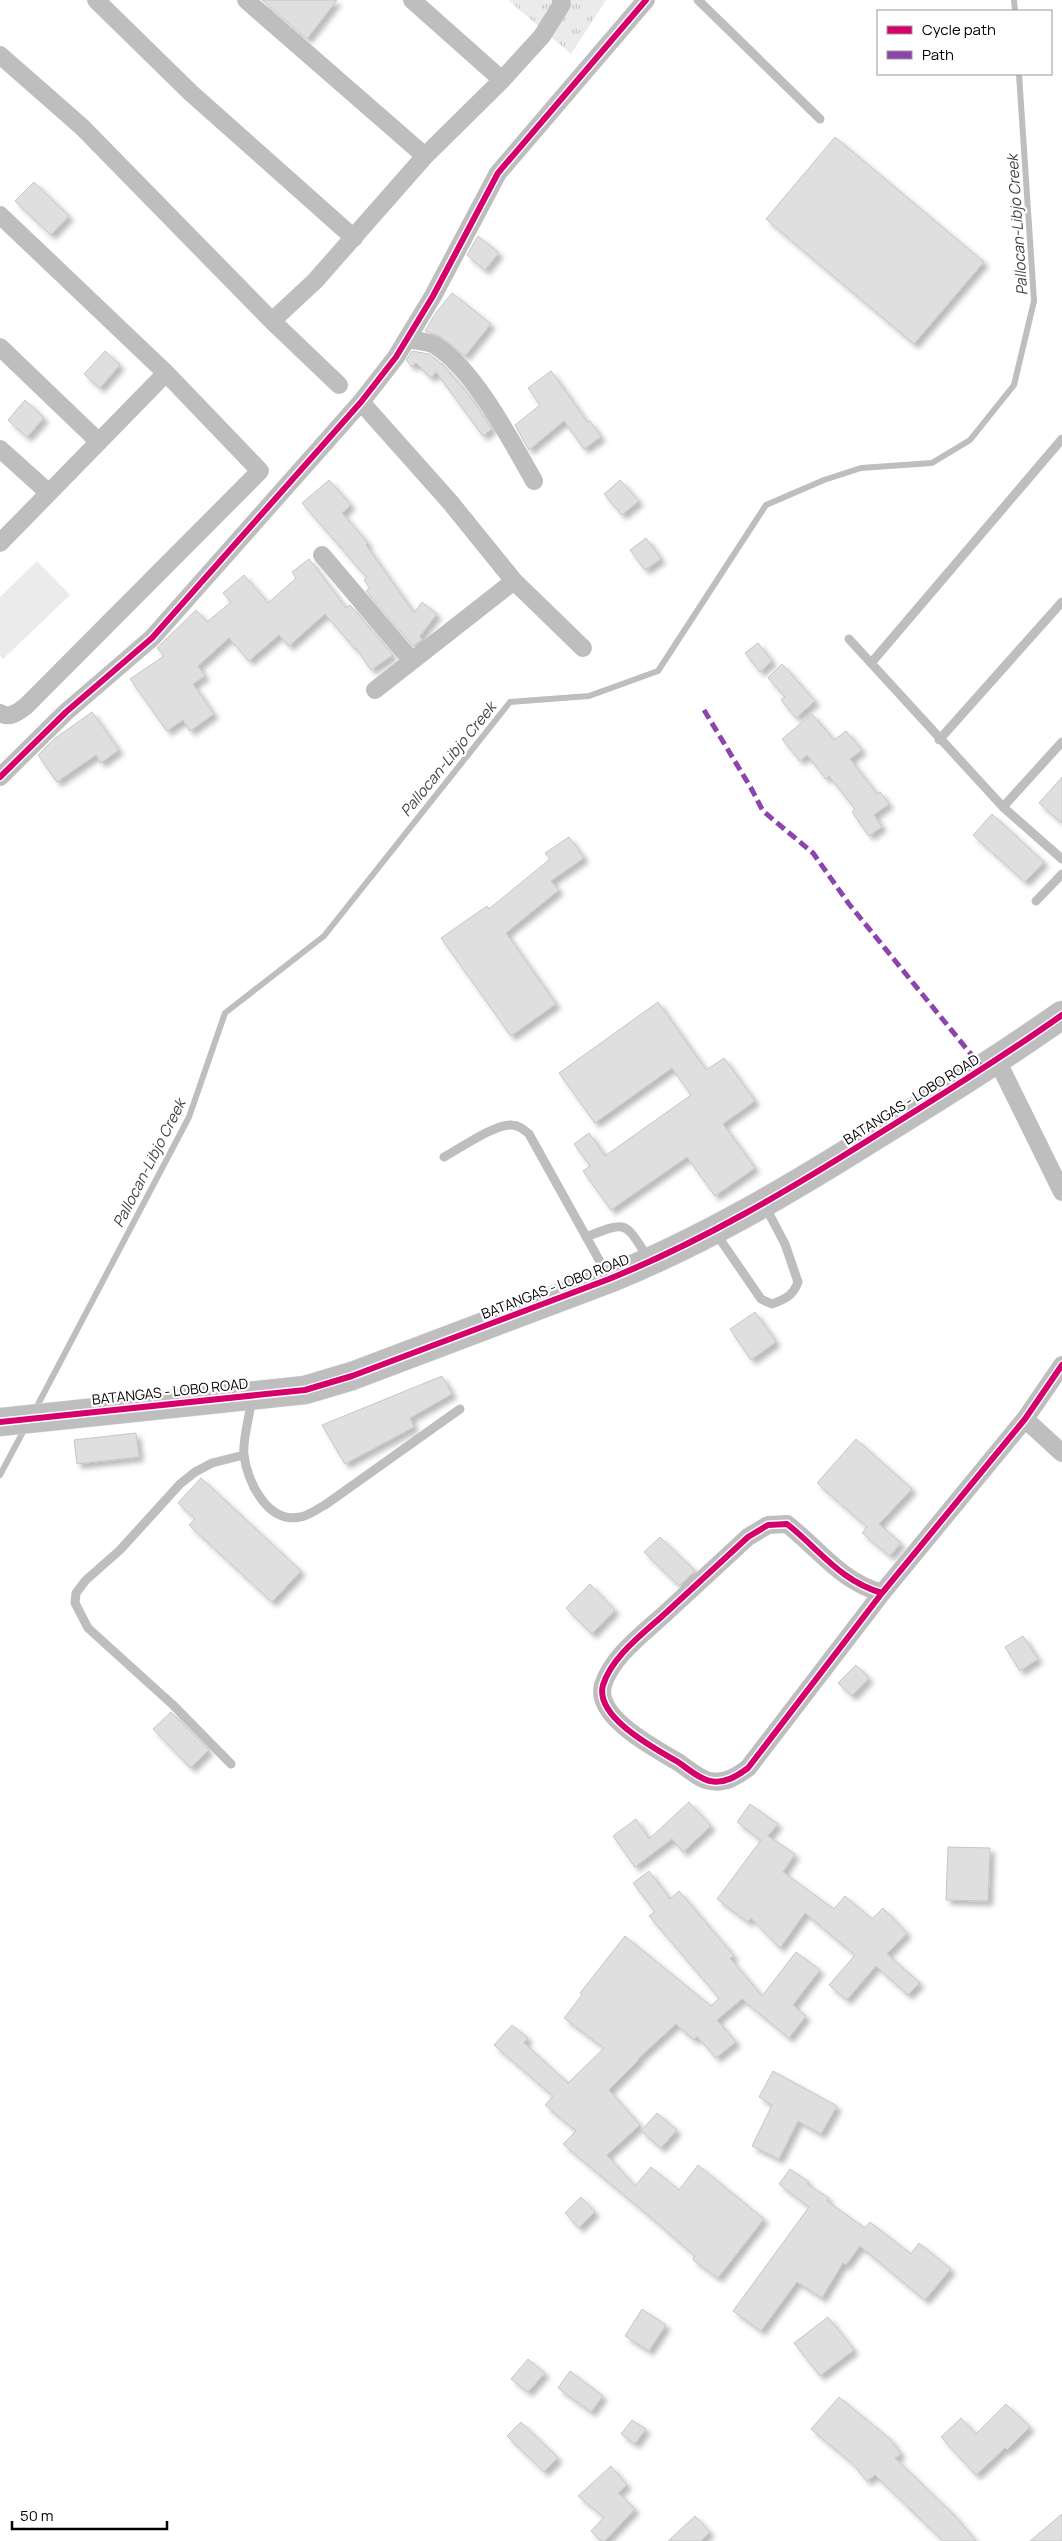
<svg xmlns="http://www.w3.org/2000/svg" width="1062" height="2541" viewBox="0 0 1062 2541" font-family="Manrope,sans-serif">
  <defs>
    <pattern id="grass-tufts" width="24" height="20" patternUnits="userSpaceOnUse" patternTransform="scale(1.25)"><rect width="24" height="20" fill="#ebebeb"/><path d="M3 7l-1-3M5 7V3M7 7l1-3M15 17l-1-3M17 17v-4M19 17l1-3" fill="none" stroke="#c8c8c8"/></pattern>
    <filter id="shadow"><feDropShadow dx="4.5" dy="4.5" stdDeviation="2.5" flood-color="#0004"/></filter>
  </defs>
  <rect width="100%" height="100%" fill="#fff"/>
  <path fill="url(#grass-tufts)" d="M508,0H606L571,54Z"/>
  <path fill="#ebebeb" d="M37,561L70,595L3,659L0,656V597Z"/>
  <g fill="none" stroke-linecap="round" stroke-linejoin="round">
    <path stroke="#bebebe" stroke-width="6" d="M1014,0L1015,11
      M35,1410L189,1117L225,1013L324,936L510,702L589,696L658,671L766,505L824,480L861,468L932,463L970,440L1014,385L1034,301L1019,74
      M0,1475L25,1428"/>
  </g>
  <path fill="#dfdfdf" stroke="#c6c6c6" filter="url(#shadow)" d="M262,0H337L307,39Z
    M835,137L984,262L914,344L766,219Z
    M34,182L69,216L51,235L15,201Z
    M478,236L499,253L485,270L467,255Z
    M452,293L491,324L465,356L441,337L425,331L435,314Z
    M105,351L120,365L100,388L84,374Z
    M412,351L429,354L443,365L469,395L492,429L483,436L436,372L431,378L416,363L412,367L406,360Z
    M551,371L588,423L590,421L601,437L584,449L564,421L529,450L515,425L540,405L528,388Z
    M25,400L44,418L27,437L8,420Z
    M329,480L351,505L342,513L368,543L366,545L414,613L422,602L437,614L420,636L422,640L413,646L366,591L370,588L364,580L367,578L302,503Z
    M620,480L639,501L622,515L604,494Z
    M646,538L661,559L645,570L630,550Z
    M309,559L346,608L350,605L393,655L371,670L356,648L355,649L325,614L289,646L279,635L249,661L229,638L198,666L205,676L193,684L214,714L190,731L183,720L167,731L130,679L164,656L157,648L196,610L207,622L231,602L223,593L244,575L268,603L296,578L292,572Z
    M758,643L772,661L760,672L745,653Z
    M782,664L815,701L796,718L781,700L785,697L768,678Z
    M92,712L119,750L101,763L96,755L57,782L38,755L54,739Z
    M812,714L834,740L846,731L862,750L850,759L877,794L880,792L889,804L874,815L882,827L869,836L852,812L855,809L829,776L826,779L807,755L800,761L782,739Z
    M1062,777V823L1039,803Z
    M992,814L1044,862L1025,882L973,835Z
    M569,837L584,858L551,881L559,890L506,933L556,1004L511,1036L441,938L487,906L489,909L550,859L545,853Z
    M658,1002L706,1070L724,1058L755,1101L723,1124L755,1168L715,1196L687,1157L611,1210L583,1171L590,1166L574,1144L589,1133L605,1156L691,1095L672,1068L595,1123L559,1073Z
    M755,1312L776,1342L751,1360L730,1329Z
    M442,1376L452,1394L410,1418L414,1427L345,1464L322,1425Z
    M136,1433L139,1457L77,1464L74,1440Z
    M856,1439L912,1489L879,1524L901,1543L890,1556L862,1533L867,1527L817,1483Z
    M201,1478L301,1571L272,1602L189,1525L195,1519L178,1503Z
    M660,1537L695,1571L679,1586L644,1552Z
    M590,1584L615,1610L592,1634L566,1608Z
    M1023,1636L1038,1659L1020,1671L1005,1647Z
    M856,1665L869,1678L852,1696L838,1683Z
    M171,1712L209,1750L191,1768L153,1729Z
    M689,1802L711,1826L683,1852L672,1839L635,1867L613,1836L636,1819L649,1839Z
    M750,1804L778,1824L768,1836L795,1854L783,1872L834,1909L845,1896L872,1919L883,1908L907,1933L887,1954L920,1983L908,1995L876,1966L847,2000L829,1985L855,1955L805,1913L780,1948L751,1918L748,1922L717,1899L761,1840L737,1822Z
    M948,1847L990,1848L988,1901L946,1900Z
    M649,1871L670,1899L679,1891L734,1956L730,1958L762,1996L796,1952L820,1970L793,2005L806,2016L789,2038L742,1999L717,2020L736,2042L716,2058L697,2036L694,2040L676,2024L638,2059L639,2060L609,2090L640,2125L607,2155L635,2186L651,2167L679,2190L698,2165L764,2219L718,2278L693,2260L695,2256L654,2220L563,2144L576,2131L545,2105L553,2096L494,2045L512,2025L528,2038L524,2043L568,2083L604,2048L564,2018L582,1995L580,1993L625,1936L711,2006L719,1998L649,1916L655,1912L633,1883Z
    M773,2071L837,2106L821,2134L798,2121L779,2159L752,2146L772,2105L759,2097Z
    M657,2113L677,2130L661,2148L641,2131Z
    M790,2169L809,2182L807,2184L829,2198L827,2201L865,2228L870,2222L911,2254L919,2243L951,2269L925,2300L860,2246L846,2265L843,2263L822,2298L797,2282L761,2331L733,2311L809,2207L779,2184Z
    M581,2197L595,2212L579,2228L565,2213Z
    M642,2309L666,2325L649,2351L625,2336Z
    M828,2317L854,2350L820,2376L794,2343Z
    M528,2359L545,2373L528,2392L511,2379Z
    M570,2371L603,2396L591,2412L558,2388Z
    M839,2397L890,2439L901,2454L895,2458L953,2514L976,2541H943L875,2475L867,2481L852,2463L811,2429Z
    M1006,2404L1030,2427L1007,2450L1005,2448L976,2475L941,2437L961,2418L976,2434Z
    M632,2420L646,2429L635,2444L621,2434Z
    M521,2422L558,2458L544,2472L507,2436Z
    M611,2466L627,2485L618,2493L635,2509L605,2541H601L591,2531L604,2517L578,2496Z
    M1062,2514V2541H1030Z
    M695,2516L710,2532L701,2541H668Z"/>
  <g fill="none" stroke-linecap="round" stroke-linejoin="round">
    <defs>
      <path id="primary" d="M0,1422L305,1390L352,1376L609,1279C703,1241 789,1190 875,1136C938,1097 1001,1058 1062,1015"/>
    </defs>
    <use href="#primary" stroke="#dbdbdb" stroke-width="29"/>
    <path stroke="#bebebe" stroke-width="9" d="M698,0L820,119
      M849,639L1003,807L1062,859
      M872,662L1062,439
      M939,740L1062,602
      M1003,807L1062,742
      M1036,901L1062,874
      M444,1157C459,1149 496,1123 512,1125C519,1125 524,1130 529,1134L608,1276
      M715,1232L761,1299L772,1304C785,1299 793,1296 798,1282L785,1244L765,1206
      M586,1237C629,1220 624,1222 649,1259
      M252,1398C250,1414 242,1441 244,1455C247,1482 268,1524 300,1517C308,1516 317,1509 325,1505L460,1409
      M231,1764L173,1705L88,1628L75,1603L76,1593L86,1580L120,1550L180,1484L195,1472L212,1463L244,1455"/>
    <path stroke="#bebebe" stroke-width="18" d="M96,0L191,93L354,238
      M246,0L425,156
      M412,0L502,80
      M0,55L82,127L272,321L339,385
      M0,215L166,373L260,471L26,706C18,712 10,719 0,713
      M272,321L315,281L425,156L502,80L542,36L562,4L561,0
      M407,339C416,341 429,341 436,346C474,369 512,442 534,481
      M0,347L99,442
      M361,402L450,502L514,581L583,648
      M0,449L49,493
      M0,543L166,373
      M322,555L412,661
      M375,690L514,581
      M0,777L66,712L152,638L361,402L396,357L433,296L498,173L646,0
      M997,1060L1062,1192
      M1025,1419L1062,1453
      M882,1593C840,1581 820,1550 787,1524L768,1525L748,1537C722,1561 696,1585 670,1609C647,1631 613,1654 603,1685C594,1717 656,1749 678,1762C687,1768 699,1779 710,1781C725,1784 737,1776 748,1768L882,1593L1025,1419L1062,1365"/>
    <use href="#primary" stroke="#bebebe" stroke-width="28"/>
    <path stroke="#8e44ad" stroke-width="5" stroke-dasharray="10 5" stroke-linecap="butt" d="M704,710L751,788L763,811L813,853L849,904L983,1069"/>
    <defs>
      <path id="cycleway" d="M0,777L66,712L152,638L361,402L396,357L433,296L498,173L646,0
        M0,1422L305,1390L352,1376L609,1279C703,1241 789,1190 875,1136C938,1097 1001,1058 1062,1015
        M882,1593C840,1581 820,1550 787,1524L768,1525L748,1537C722,1561 696,1585 670,1609C647,1631 613,1654 603,1685C594,1717 656,1749 678,1762C687,1768 699,1779 710,1781C725,1784 737,1776 748,1768L882,1593L1025,1419L1062,1365"/>
    </defs>
    <use href="#cycleway" stroke="#fff" stroke-width="9"/>
    <use href="#cycleway" stroke="#d6006c" stroke-width="6"/>
  </g>
  <g text-anchor="middle" dominant-baseline="central" stroke-width="4.5" stroke-linejoin="round" paint-order="stroke">
    <g font-size="14" fill="#000" stroke="#fff">
      <text transform="translate(911 1099) rotate(-32)">BATANGAS - LOBO ROAD</text>
      <text transform="translate(555 1286) rotate(-21)">BATANGAS - LOBO ROAD</text>
      <text transform="translate(170 1391) rotate(-6)">BATANGAS - LOBO ROAD</text>
    </g>
    <g font-size="15" font-style="italic" fill="#434343" stroke="#fff">
      <text transform="translate(1017 225) rotate(-94)">Pallocan-Libjo Creek</text>
      <text transform="translate(448 759) rotate(-51)">Pallocan-Libjo Creek</text>
      <text transform="translate(149 1163) rotate(-63)">Pallocan-Libjo Creek</text>
    </g>
  </g>
  <rect x="877" y="10" width="175" height="65" fill="#ffffff" stroke="#999999"/>
  <rect x="887" y="26" width="25" height="8" fill="#d6006c" stroke="#999999"/>
  <text x="922" y="35" font-size="15" fill="#000000">Cycle path</text>
  <rect x="887" y="51" width="25" height="8" fill="#8e44ad" stroke="#999999"/>
  <text x="922" y="60" font-size="15" fill="#000000">Path</text>
  <path d="M12 2521v8h155v-8" fill="none" stroke="#000000" stroke-width="2.5"/>
  <text x="20" y="2521" font-size="15" fill="#000000" stroke="#ffffff" stroke-width="4" paint-order="stroke">50 m</text>
</svg>
